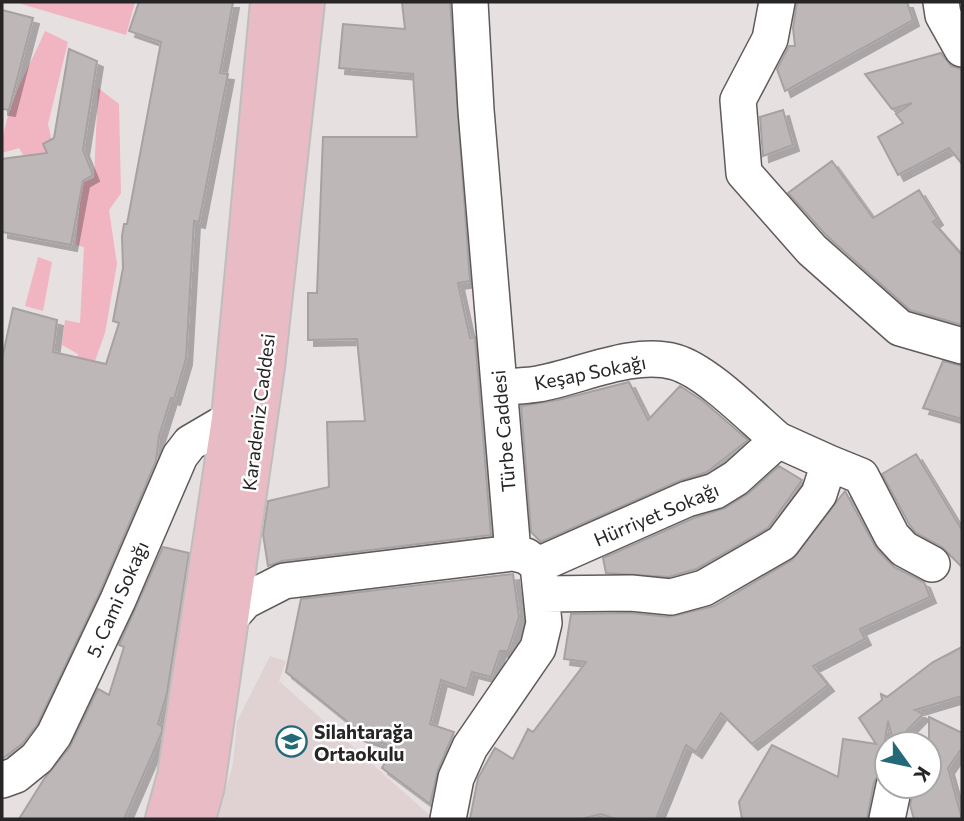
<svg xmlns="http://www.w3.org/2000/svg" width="964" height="821" viewBox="0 0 964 821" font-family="Commissioner,sans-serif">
  <defs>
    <filter id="shadow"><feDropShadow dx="6" dy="6" stdDeviation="0" flood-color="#0004"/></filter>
  </defs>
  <rect width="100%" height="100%" fill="#e6e0e1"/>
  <path fill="#e0d1d3" d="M270,656L286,661L279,681L434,819H218L233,763L237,721Z"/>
  <path fill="#f1b4c1" d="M15,2H135L126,35Z
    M45,31L68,42L48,124L63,191L94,178L98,88L119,104L121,193L109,210L117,264L105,333L69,433L66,392L78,354L62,345L65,320L80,323L84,247L76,245L80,200L44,189L19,148L2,153C2,112 29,68 45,31Z
    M38,257L52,262L43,311L25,306Z"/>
  <path fill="#bdb7b8" stroke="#a7a1a2" stroke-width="2" filter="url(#shadow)" d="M139,2H233L220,73L228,74L199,222L194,221L186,359L174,399L171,398L159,436L156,461L100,592L37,725L22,744L2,759V359L13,308L57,320L53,352L106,364L119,323L113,321L123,268L122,236L124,224H127L161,42L129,31Z
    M402,2H450L470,281L458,283L470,338L475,337L491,535L282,561L268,566L263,534L268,501L329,487L327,422L365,421L357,339L308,340V293H317L323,137H417L413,74L339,68L343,24L405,29Z
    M797,2H907L913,20L785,91L777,69L789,46H795L793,28Z
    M2,10L33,18L9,110L2,109Z
    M69,49L97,61L83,150L93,175L83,181L71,245L2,232V159L47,153L43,144L54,138Z
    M941,53L951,66L962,69V164L949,148L898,175L878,137L903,123L896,114L912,103L892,109L865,74Z
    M783,110L793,145L763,156L760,117Z
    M832,161L873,218L919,190L937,219L933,222L962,255V325L910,310L826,235L788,193Z
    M943,361L962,366V419L923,408Z
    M629,382L648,420L680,386L703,401L748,440L707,472L679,481L541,542L531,532L521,406L558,400Z
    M916,454L962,530V567L942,547L916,533L909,524L882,474Z
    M779,466L802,480L768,528L696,569L669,577L606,573L603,558L694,518L725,508L749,493Z
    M845,491L877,550L894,567L924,582L930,597L860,629L865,639L813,666L828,685L752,744L721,713L696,752L686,745L656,819H616L601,814L581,819H470L478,778L495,748L513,759L528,729L533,732L586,662L564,659L571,614L630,613L669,617L714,606L792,560Z
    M163,547L189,553L167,693L158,724L162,726V732L124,819H19L44,779L70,747L98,689L109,695L124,647L119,645Z
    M513,574L519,617L508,651H500L491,677L472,672L467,689L441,680L430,724L454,732L438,770L430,804L382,768L394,747L357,735L359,731L286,672L301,599Z
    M962,647V696L915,710L923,714L894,744L888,721L880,772L874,782L867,819H742L739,802L772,745L838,777L843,739L876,744L859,718L882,700L881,694L887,697L933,662Z
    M929,717L962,733V748L948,768L962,819H914L910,805L913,793L929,789Z"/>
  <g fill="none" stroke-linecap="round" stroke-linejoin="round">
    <defs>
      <path id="minor" d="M470,2L476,110L513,553
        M777,2L770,39L738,100L744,173L812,250L900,328L962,346
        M941,2L943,15L962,49
        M500,388C513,386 526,386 538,384C579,377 633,350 675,362C707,371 752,418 778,440
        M829,463L861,476L892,536L904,549L932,564
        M538,565L687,499L715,491L736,478L778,440L829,463L819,494L782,543L704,588L671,597L631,593L542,594
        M230,618L245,601L284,581L513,553L526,556L538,565L544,623L538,648L470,747L456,778L448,819
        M2,780L16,775L37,758L54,735L118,600L180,456L190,443L231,419
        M887,819L894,786"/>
      <path id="major" d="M165,819L177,776L231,419L270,2
        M196,819L205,786L265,367L305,2"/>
    </defs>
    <use href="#minor" stroke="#605a5b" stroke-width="38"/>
    <use href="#major" stroke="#bebebe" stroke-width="42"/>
    <use href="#minor" stroke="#fff" stroke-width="35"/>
    <use href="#major" stroke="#e8bbc5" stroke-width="38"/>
  </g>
  <defs>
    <symbol id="school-ring" viewBox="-11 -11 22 22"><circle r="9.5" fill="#fff" stroke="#236978" stroke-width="1.5"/><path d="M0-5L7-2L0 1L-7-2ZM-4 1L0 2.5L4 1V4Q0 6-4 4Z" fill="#236978"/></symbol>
  </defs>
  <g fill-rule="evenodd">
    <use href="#school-ring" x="274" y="724" width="35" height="35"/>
  </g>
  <g text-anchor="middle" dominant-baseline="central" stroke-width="5" stroke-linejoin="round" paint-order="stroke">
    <g font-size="19" fill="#272525" stroke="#fff">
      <text transform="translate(590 372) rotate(-11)">Keşap Sokağı</text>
      <text transform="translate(258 412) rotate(-83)">Karadeniz Caddesi</text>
      <text transform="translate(503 431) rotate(-95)">Türbe Caddesi</text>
      <text transform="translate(656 514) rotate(-23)">Hürriyet Sokağı</text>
      <text transform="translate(117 599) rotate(-66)">5. Cami Sokağı</text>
    </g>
    <g font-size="19" font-weight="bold" fill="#272525" stroke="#fff" text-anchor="start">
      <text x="314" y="731">Silahtarağa<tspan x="314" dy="22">Ortaokulu</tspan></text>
    </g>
  </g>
  <rect width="964" height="821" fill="none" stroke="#272525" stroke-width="7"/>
  <g transform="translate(908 765) rotate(123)"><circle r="33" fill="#ffffff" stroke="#a9a8a8" stroke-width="2"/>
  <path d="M0-5L12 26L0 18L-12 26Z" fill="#236978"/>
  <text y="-10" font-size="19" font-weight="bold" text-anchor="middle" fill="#272525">K</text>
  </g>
</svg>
